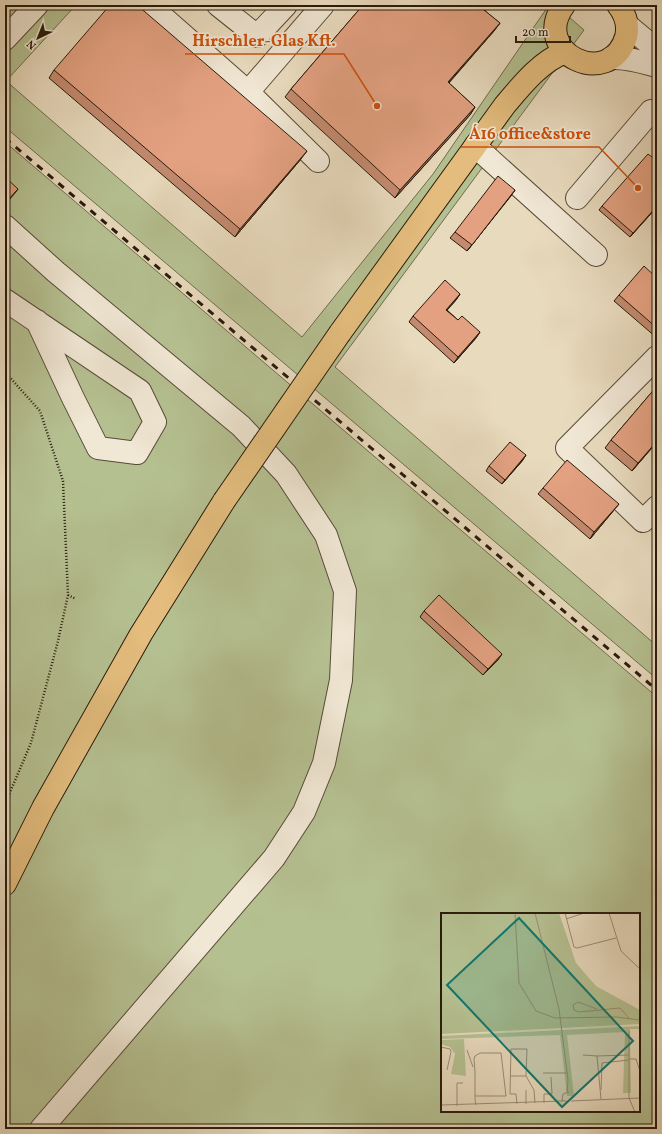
<svg xmlns="http://www.w3.org/2000/svg" width="662" height="1134" viewBox="0 0 662 1134" font-family="Vollkorn,serif">
  <rect width="100%" height="100%" fill="#e8dabd"/>
  <filter id="stains"><feTurbulence type="fractalNoise" baseFrequency=".005" numOctaves="4"/><feColorMatrix values="0 0 0 0 .2 0 0 0 0 .09 0 0 0 0 .02 0 0 0 .5 -.17"/></filter>
  <radialGradient id="worn" r=".72"><stop offset=".6" stop-color="#630" stop-opacity="0"/><stop offset="1" stop-color="#630" stop-opacity=".3"/></radialGradient>
  <path fill="#b5c091" stroke="#6e6d4e" fill-rule="evenodd" d="M12,5H76L6,81L302,337L433,174L549,5H555L584,30L335,367L657,646V679L5,127V12Z
    M5,142L657,697V1129H5ZM442,914H639V1111H442Z"/>
  <g fill="none" stroke-linecap="round" stroke-linejoin="round">
    <defs>
      <path id="minor" d="M149,5L248,92L323,5
        M218,5L257,36L286,5
        M627,25L657,50
        M5,39L37,5
        M611,58C627,57 642,62 657,66
        M248,92L318,161
        M475,146L596,255
        M577,198L651,111L657,117
        M5,226L56,272L241,426L286,474L326,535L345,591L341,680L324,763L304,812L274,858L41,1129
        M5,300L140,391L155,422L137,453L98,448L73,398L37,321
        M657,357L567,448L643,521L657,507"/>
      <path id="major" d="M564,5C529,53 610,91 626,37C629,25 625,14 618,5
        M340,333L505,105C522,85 540,62 565,52
        M5,884L43,808L141,634L224,501"/>
    </defs>
    <use href="#minor" stroke="#584a38" stroke-width="24"/>
    <use href="#major" stroke="#281a0b" stroke-width="24"/>
    <path stroke="#281a0b" stroke-width="2.5" stroke-dasharray="1 2" stroke-linecap="butt" d="M5,372L40,411L63,481L68,595L58,641L31,743L5,804
      M68,595L76,599"/>
    <use href="#minor" stroke="#f0e7d4" stroke-width="22"/>
    <use href="#major" stroke="#e4bd7e" stroke-width="22"/>
    <path stroke="#281a0b" stroke-width="3" stroke-dasharray="7 7" stroke-linecap="butt" d="M5,138L657,690"/>
    <defs>
      <path id="major-bridge" d="M224,501L340,333"/>
    </defs>
    <use href="#major-bridge" stroke="#281a0b" stroke-width="24" stroke-linecap="butt"/>
    <use href="#major-bridge" stroke="#e4bd7e" stroke-width="22"/>
  </g>
  <path fill="#c38a6f" stroke="#281a0b" d="M363,5H490L485,11L500,23L494,31L449,83L475,107L470,115L395,198L285,97L291,89Z
    M54,70L301,159L235,237L49,78Z
    M657,161V207L630,237L599,210L602,206Z
    M515,190L467,251L450,238L455,232Z
    M657,278V338L614,301L619,295Z
    M460,294L456,300L447,310L458,320L480,332L476,338L454,363L409,322L413,316Z
    M657,376V442L632,471L605,448L611,440L657,386L653,383Z
    M523,460L502,484L486,471L489,466Z
    M543,488L614,510L590,539L538,494Z
    M424,611L498,660L483,675L420,617Z"/>
  <path fill="#9f715a" stroke="#281a0b" d="M500,23L494,31L442,90L448,82Z
    M475,107L470,115L395,198L400,190Z
    M307,151L301,159L235,237L240,229Z
    M18,189L15,193L5,205L7,201Z
    M515,190L511,196L467,251L472,245Z
    M657,206V207L630,237L633,233Z
    M460,294L456,300L442,316L446,310Z
    M480,332L476,338L454,363L458,357Z
    M657,441V442L632,471L638,463Z
    M526,455L523,460L502,484L505,480Z
    M619,504L614,510L590,539L594,532Z
    M502,654L498,660L483,675L488,669Z"/>
  <path fill="#e3a181" stroke="#281a0b" d="M110,5H137L307,151L240,229L54,70Z
    M363,5H488L484,10L500,23L448,82L475,107L400,190L291,89Z
    M648,154L657,161V206L633,233L602,206Z
    M498,176L515,190L472,245L455,232Z
    M5,177L18,189L7,201L5,199Z
    M644,266L657,278V328L619,295Z
    M445,280L460,294L446,310L458,320L462,316L480,332L458,357L413,316Z
    M657,386V441L638,463L611,440Z
    M510,442L526,455L505,480L489,466Z
    M567,460L619,504L594,532L543,488Z
    M439,595L502,654L488,669L424,611Z"/>
  <g transform="translate(441 913)">
    <rect width="199" height="199" fill="#e8dabd"/>
    <path d="M0,0H118L135,50L155,73L199,97V111L0,121ZM199,113V116H189L190,180H182L184,119L126,122L133,183H126L119,122L0,126V123ZM23,126L25,163L10,161L14,141L9,134L0,131V127Z" fill="#b5c091"/>
    <path fill="none" stroke="#9b8d76" stroke-width="1" d="M74,0L78,70L95,98L114,105L175,104L199,107M94,0L118,96L127,167L126,179M124,0L133,34L136,35L175,25M168,0L180,38L199,56M125,6L143,0M156,96L137,89L132,92L133,97L138,99L179,95L189,106M188,118V185L194,199M0,134L9,136L10,139L6,157M26,137L32,154M142,142L156,143M188,146H195L199,158M102,160H126M70,163H85M160,177L161,150L188,147M128,179L122,181L121,187L127,189L131,184M34,183H65L60,140H39L34,143L33,146L34,159V187L35,192M160,186L156,143L188,142M130,188L199,185M103,190V181H111L110,164M76,191L75,181H69L70,136H86L85,163L93,177L94,190M85,191V177M0,192L122,188M16,193V170H22"/>
    <path fill="#0f766e" fill-opacity="0.15" stroke="#0f766e" stroke-width="2" d="M78,5L192,128L121,194L6,72Z"/>
    <rect width="199" height="199" fill="none" stroke="#281a0b" stroke-width="2"/>
  </g>
  <path fill="none" stroke="#cb500c" stroke-width="1.5" d="M377 106L344 54H185M638 188L599 147H461"/>
  <g fill="#cb500c" stroke="#f0e7d4" stroke-width="1.5">
    <circle cx="377" cy="106" r="4"/>
    <circle cx="638" cy="188" r="4"/>
  </g>
  <g font-size="16" text-anchor="middle" font-weight="bold" fill="#cb500c" stroke="#f0e7d4" stroke-width="3.5" stroke-linejoin="round" paint-order="stroke">
    <text x="264" y="46">Hirschler-Glas Kft.</text>
    <text x="530" y="139">Á16 office&amp;store</text>
  </g>
  <rect width="662" height="1134" fill="none" stroke="#e8dabd" stroke-width="20"/>
  <rect x="6" y="6" width="650" height="1122" fill="none" stroke="#281a0b" stroke-width="2"/>
  <rect x="10" y="10" width="642" height="1114" fill="none" stroke="#281a0b"/>
  <g transform="translate(38 38) rotate(223)" stroke="#f0e7d4" stroke-width="3" paint-order="stroke">
  <path d="M0-3L7 15L0 10L-7 15Z" fill="#281a0b"/>
  <text y="-6" font-size="11" font-weight="bold" text-anchor="middle" fill="#281a0b">N</text>
  </g>
  <path d="M516 36v6h54v-6" fill="none" stroke="#281a0b" stroke-width="2"/>
  <text x="522" y="36" font-size="12" fill="#281a0b" stroke="#f0e7d4" stroke-width="3" paint-order="stroke">20 m</text>
  <rect width="100%" height="100%" filter="url(#stains)"/>
  <rect width="100%" height="100%" fill="url(#worn)"/>
</svg>
